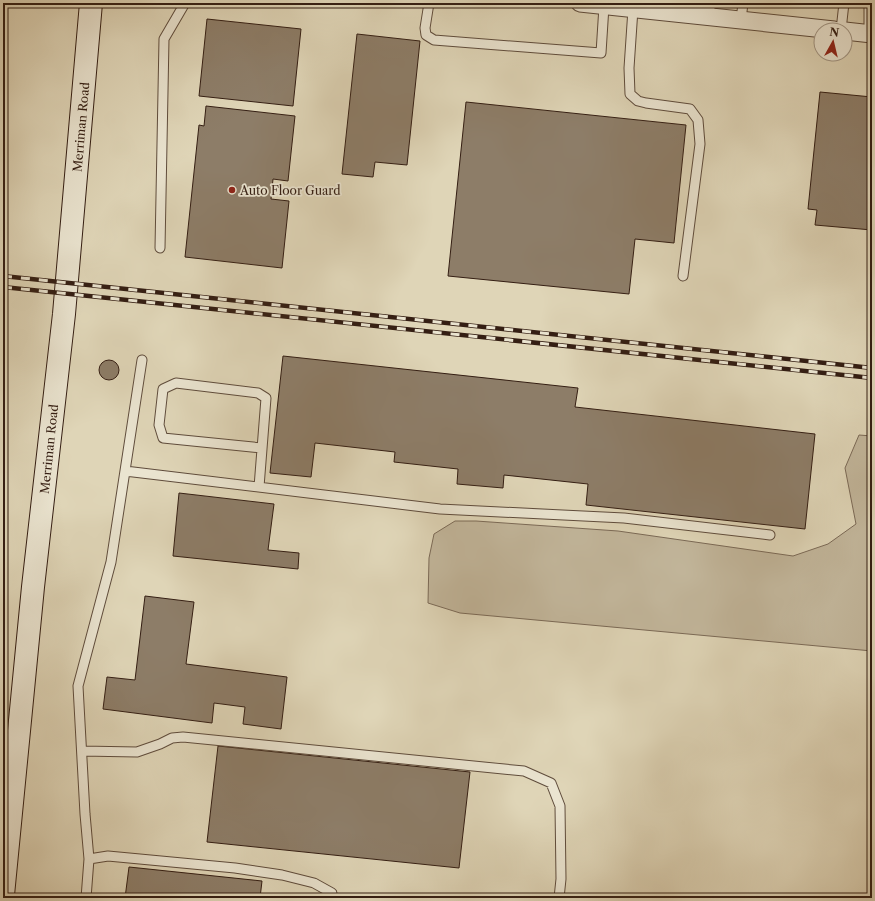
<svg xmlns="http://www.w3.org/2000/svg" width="875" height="901" viewBox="0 0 875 901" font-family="'Libre Caslon Text',serif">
  <rect width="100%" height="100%" fill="#dfd5b7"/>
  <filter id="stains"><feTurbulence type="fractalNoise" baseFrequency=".005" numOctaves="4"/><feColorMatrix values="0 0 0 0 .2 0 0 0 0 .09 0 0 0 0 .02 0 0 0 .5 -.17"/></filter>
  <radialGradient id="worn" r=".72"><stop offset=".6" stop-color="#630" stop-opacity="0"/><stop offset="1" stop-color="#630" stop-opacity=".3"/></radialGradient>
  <path fill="#c2b69b" stroke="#7b6a57" d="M859,435L872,436V651L460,613L428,603L429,558L434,534L455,521H476L618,531L793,556L828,544L856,524L845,468Z"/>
  <path fill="#8d7d68" stroke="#341e13" d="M207,19L301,29L293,106L199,96Z
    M357,34L420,41L407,165L375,162L373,177L342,174Z
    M820,92L872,97V230L815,225L817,210L808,209Z
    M466,102L686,125L674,243L635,239L629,294L448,276Z
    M206,106L295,116L288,181L273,179L271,199L289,201L282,268L185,257L199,125L204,126Z
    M283,356L578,388L575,407L815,434L805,529L586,505L588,484L504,475L503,488L457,484L458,469L394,462L395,452L315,443L311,477L270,473Z
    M99 370a10 10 0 1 1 20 0a10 10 0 1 1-20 0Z
    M179,493L274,504L268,550L299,553L298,569L173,556Z
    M145,596L194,602L186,664L287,677L281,729L243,724L245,707L214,703L212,723L103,709L107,677L135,680Z
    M218,746L470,772L459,868L207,842Z
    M129,867L262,881L260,898H125Z"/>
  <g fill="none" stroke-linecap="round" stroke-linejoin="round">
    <defs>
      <path id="service" d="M429,3L425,28L426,35L434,40L601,53L604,6
        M869,3V34
        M633,9L629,68L630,94L638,101L646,103L690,109L698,120L700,144L683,276
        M708,17L711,3
        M741,20L743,3
        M841,30L844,3
        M160,248L164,39L185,3
        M125,471L440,509L624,518L770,535
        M259,487L266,398L258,393L176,383L163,389L159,425L163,438L262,448
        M82,751L137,752L160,744L172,738L183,737L524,771L551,783L560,806L561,879L559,898
        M89,859L108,856L235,868L282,875L314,883L332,893V898
        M86,898L89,859L85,814L78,686L111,562L142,360"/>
      <path id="minor" d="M580,3L834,30
        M845,31L872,34"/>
      <path id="secondary" d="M3,895L33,587L64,314L91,3"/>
    </defs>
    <use href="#service" stroke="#5f4c3c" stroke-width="11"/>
    <use href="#minor" stroke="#5f4c3c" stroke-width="19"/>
    <use href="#secondary" stroke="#341e13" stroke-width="24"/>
    <use href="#service" stroke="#eae4d0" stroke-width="9"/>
    <use href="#minor" stroke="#eae4d0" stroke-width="17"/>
    <use href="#secondary" stroke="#eae4d0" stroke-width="22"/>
    <defs>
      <path id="rail" d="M3,276L872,368
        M3,287L872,378"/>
    </defs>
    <use href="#rail" stroke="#341e13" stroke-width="4.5"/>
    <use href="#rail" stroke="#eae4d0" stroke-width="3" stroke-dasharray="9" stroke-linecap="butt"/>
  </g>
  <circle fill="#8f2418" stroke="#eae4d0" stroke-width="1.5" cx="232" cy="190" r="4"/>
  <g text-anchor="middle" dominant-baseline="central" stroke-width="3.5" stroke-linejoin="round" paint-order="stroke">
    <g font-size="12" fill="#341e13" stroke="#eae4d0">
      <text transform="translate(81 127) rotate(-85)">Merriman Road</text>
      <text transform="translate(49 449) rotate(-84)">Merriman Road</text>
    </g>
    <g font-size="12" fill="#341e13" stroke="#eae4d0" text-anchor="start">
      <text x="240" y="190">Auto Floor Guard</text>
    </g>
  </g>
  <rect width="875" height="901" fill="none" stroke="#dfd5b7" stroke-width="16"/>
  <rect x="4" y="4" width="867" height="893" fill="none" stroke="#341e13" stroke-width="2"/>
  <rect x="8" y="8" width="859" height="885" fill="none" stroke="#341e13"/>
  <g transform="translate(833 42) rotate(8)"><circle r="19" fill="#eae4d0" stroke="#a19584"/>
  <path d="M0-3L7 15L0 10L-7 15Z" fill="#8f2418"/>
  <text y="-6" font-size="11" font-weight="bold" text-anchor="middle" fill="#341e13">N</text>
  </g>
  <rect width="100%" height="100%" filter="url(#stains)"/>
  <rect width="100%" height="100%" fill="url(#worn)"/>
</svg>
